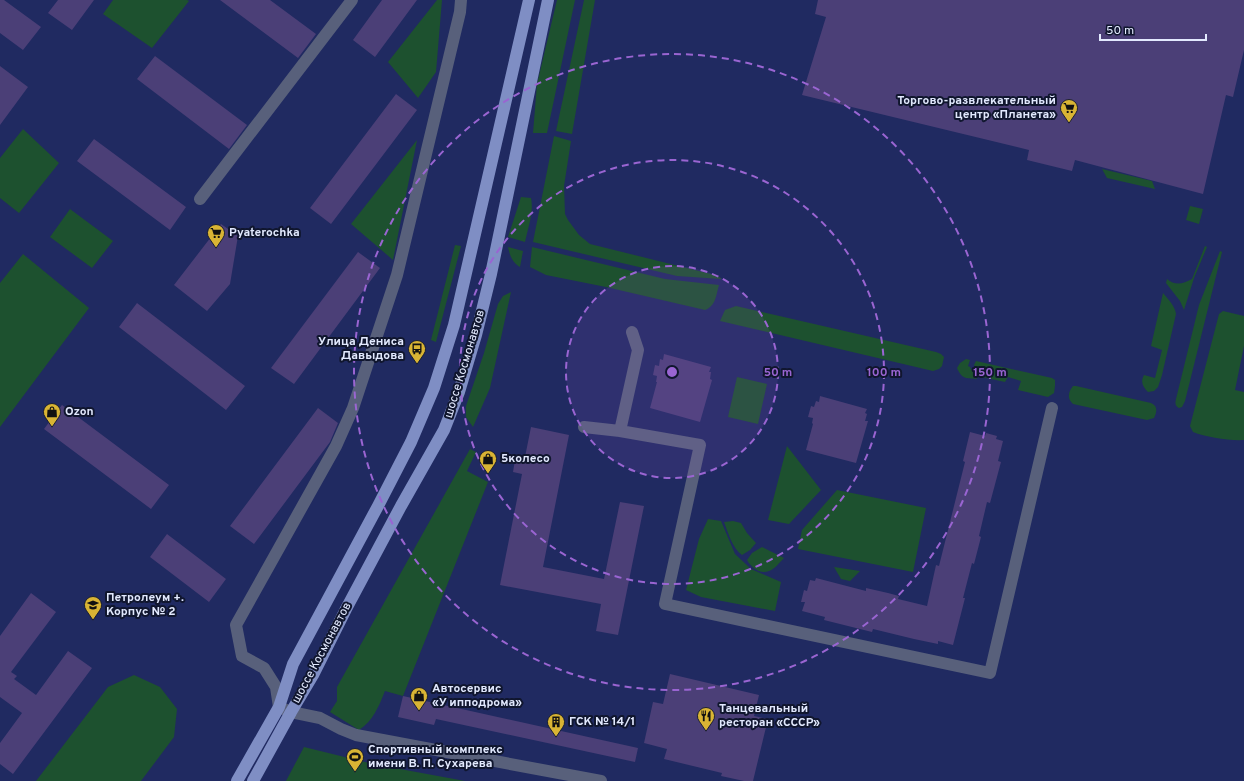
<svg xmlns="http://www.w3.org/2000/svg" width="1244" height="781" viewBox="0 0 1244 781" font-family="Overpass,sans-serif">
  <rect width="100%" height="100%" fill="#202a61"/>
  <path fill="#1d512f" d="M113,0H187L189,1L152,48L103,14Z
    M437,0H442L436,72L418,98L388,62Z
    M557,0H575L547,133H533L537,84Z
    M584,0H595L572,134L556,131Z
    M23,129L59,163L19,213L0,198V158Z
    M554,136L571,141L564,186L565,214L568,220L579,235L590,244L715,275L721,278V279L677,276L533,242Z
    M417,140L393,260L351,224Z
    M1102,169L1152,181L1155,189L1107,178Z
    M521,197L531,198C534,212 528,228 525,242L508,237Z
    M1190,206L1203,209L1199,224L1186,220Z
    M70,209L113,241L92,268L50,237Z
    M455,245L461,246L436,342L431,340Z
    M1205,246L1207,247L1194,278L1184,310L1180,301L1166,283L1167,279C1175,286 1183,284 1192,279Z
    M508,247L523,251L520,267C512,262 510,256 508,247Z
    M532,247L665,279L719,285C716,295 716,306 705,310L606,287L546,275L530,267Z
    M1220,251L1222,252L1185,401L1182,407L1179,408C1175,406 1175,403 1176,399L1199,305Z
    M23,254L89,308L0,427V283Z
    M511,292L490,388L473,427L466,417V406L484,353L498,304L503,296Z
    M1163,293C1168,299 1175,306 1176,314L1162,375L1158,387L1154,391L1148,392C1143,387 1140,382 1144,375L1155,378L1162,350L1151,346Z
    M736,306L936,352L941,354L944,357L942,366L939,369L933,371L720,321L725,310Z
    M1223,311L1244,316V346L1235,390L1244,392V440C1229,441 1206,437 1193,432L1190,426L1219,314Z
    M966,359L970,360L968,366L970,367L977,379C965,378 962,379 957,368L960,363Z
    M976,361L1052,378L1055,380V386L1054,393L1048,397L1018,390L1021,381L1008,377L1005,382L982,377L974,365Z
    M737,377L767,384L758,424L728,417Z
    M1073,386H1076L1151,403C1158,406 1157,412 1154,418L1147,420L1073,404C1067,399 1068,392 1073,386Z
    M787,446L821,490L789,524L768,520Z
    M470,449L476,452L467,471L488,482L403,696L385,691C379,706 373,721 359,730L330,712L337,701V687Z
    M837,490L926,508L913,572L798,549L802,530Z
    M708,519L721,521L735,554L751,569L781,582L775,611L701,597L686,590L699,539Z
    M733,521L741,523L747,533L756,543L750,550L742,555C732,548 728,532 724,522Z
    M762,547L784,558C780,562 774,570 769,571C760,575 751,567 747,560L752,553Z
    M834,567L860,571L850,581L841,579Z
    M134,675L160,687L177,709L174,737L141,781H36L108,687Z
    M304,747L373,764L465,781H286Z"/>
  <path fill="#4b3f77" d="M0,0H4L41,27L23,50L0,33Z
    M58,0H94L72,30L48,13Z
    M220,0H270L316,34L298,58Z
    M382,0H417L375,57L353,40Z
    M818,0H1244V50L1233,97L1226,95L1203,194L1075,160L1072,171L1027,160L1029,150L802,95L826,17L815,14Z
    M155,56L247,125L229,149L137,79Z
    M0,66L28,87L0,125Z
    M396,94L417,110L331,224L310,208Z
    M94,139L186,207L170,230L77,161Z
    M221,224L238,236L230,284L207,311L174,285Z
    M358,252L380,268L294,384L271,368Z
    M137,303L245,386L226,410L119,327Z
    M664,354L711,367L709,372H711L710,379L712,380L700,422L650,408L657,382H656L657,376L653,375L655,365L659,366L660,359L663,360Z
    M820,396L867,409L865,413L867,414L865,421H868L856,463L806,450L813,424L812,423L813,418L808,417L811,406L814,407L816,401L819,402Z
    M62,405L169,485L151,509L44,429Z
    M318,408L338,423L330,442L254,544L230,526Z
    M531,427L569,435L543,567L604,579L620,502L644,506L618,635L596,631L601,604L500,585L522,474L513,472L515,460L524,462Z
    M970,432L985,436L986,433L997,436L996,439L1003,441L998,461L1001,462L990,503L987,502L979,536L981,537L974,564L972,563L963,598H965L953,645L938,641V644L914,639L873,629L872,632L824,620L825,617L802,611L805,602H801L804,590L807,591L810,580L815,581L816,578L866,591V588L888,593L899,596L898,599L927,606L936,565L939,566L965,462L963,461Z
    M167,534L226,579L209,602L150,557Z
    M31,593L56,612L11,672L17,676L14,679L36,695L68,651L92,668L13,774L0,764V743L22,713L0,697V636Z
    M670,674L759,695L754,716L768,719L753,781H744L721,776L722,773L664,759L667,749L644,743L653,702L663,704Z
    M403,696L638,748L635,762L436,719L434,725L398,717Z"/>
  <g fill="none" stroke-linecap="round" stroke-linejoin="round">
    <path stroke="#58607b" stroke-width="12" d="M461,0L460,12L397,275L353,408L336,446L236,625L242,656L264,668L276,687L279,707L291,712L320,718L341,729L356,735L601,781
      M200,199L352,0
      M584,427L620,431L700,445L665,604L990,673L1052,408
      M620,431L638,350L632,332"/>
    <path stroke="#7f8ec4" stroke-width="12" d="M237,781L279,707L293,664L378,506L411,442L434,388L454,325L529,0
      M253,781L291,712L313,675L346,609L401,506L444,430L459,392L476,335L491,274L548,0"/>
  </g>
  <circle cx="672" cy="372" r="106" fill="#9a65d2" fill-opacity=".12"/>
  <g fill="none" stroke="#9a65d2" stroke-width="2" stroke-dasharray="7 5">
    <circle cx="672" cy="372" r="106"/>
    <circle cx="672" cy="372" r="212"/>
    <circle cx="672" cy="372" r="318"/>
  </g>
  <defs>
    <symbol id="supermarket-pin" viewBox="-11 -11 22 30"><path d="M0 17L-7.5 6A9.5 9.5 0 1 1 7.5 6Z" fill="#d9b434" stroke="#10162e"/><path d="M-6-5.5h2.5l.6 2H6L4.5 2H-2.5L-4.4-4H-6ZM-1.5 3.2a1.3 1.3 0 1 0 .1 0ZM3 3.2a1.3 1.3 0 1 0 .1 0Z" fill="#111"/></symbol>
    <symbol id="bus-pin" viewBox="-11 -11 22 30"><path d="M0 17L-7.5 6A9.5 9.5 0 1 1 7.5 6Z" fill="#d9b434" stroke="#10162e"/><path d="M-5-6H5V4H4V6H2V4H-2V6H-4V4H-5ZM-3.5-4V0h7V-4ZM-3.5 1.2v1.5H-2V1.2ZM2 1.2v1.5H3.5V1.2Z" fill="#111"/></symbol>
    <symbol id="shop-pin" viewBox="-11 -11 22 30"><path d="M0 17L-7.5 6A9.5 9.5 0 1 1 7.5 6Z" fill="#d9b434" stroke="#10162e"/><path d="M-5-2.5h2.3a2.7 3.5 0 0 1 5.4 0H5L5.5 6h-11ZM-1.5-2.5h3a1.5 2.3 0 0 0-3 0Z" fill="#111"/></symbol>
    <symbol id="school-pin" viewBox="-11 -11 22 30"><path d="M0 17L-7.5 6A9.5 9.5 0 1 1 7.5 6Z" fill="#d9b434" stroke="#10162e"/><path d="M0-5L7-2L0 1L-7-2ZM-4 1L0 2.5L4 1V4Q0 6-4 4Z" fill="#111"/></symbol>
    <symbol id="restaurant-pin" viewBox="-11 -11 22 30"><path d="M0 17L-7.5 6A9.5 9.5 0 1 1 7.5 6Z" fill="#d9b434" stroke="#10162e"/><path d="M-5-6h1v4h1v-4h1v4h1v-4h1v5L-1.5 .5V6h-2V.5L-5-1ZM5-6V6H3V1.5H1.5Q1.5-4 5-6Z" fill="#111"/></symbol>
    <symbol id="building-pin" viewBox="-11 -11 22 30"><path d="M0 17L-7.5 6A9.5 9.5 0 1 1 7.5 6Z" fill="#d9b434" stroke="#10162e"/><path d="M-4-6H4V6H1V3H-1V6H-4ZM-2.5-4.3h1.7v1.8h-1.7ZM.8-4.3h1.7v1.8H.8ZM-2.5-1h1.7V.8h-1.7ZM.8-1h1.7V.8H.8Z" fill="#111"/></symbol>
    <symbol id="stadium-pin" viewBox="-11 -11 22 30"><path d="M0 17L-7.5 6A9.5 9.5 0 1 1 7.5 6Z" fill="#d9b434" stroke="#10162e"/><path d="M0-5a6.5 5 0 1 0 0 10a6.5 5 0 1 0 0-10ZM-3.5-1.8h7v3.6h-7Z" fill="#111"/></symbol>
  </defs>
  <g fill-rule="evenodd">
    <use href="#supermarket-pin" x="1059" y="98" width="20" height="27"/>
    <use href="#supermarket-pin" x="206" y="223" width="20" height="27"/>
    <use href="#bus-pin" x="407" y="339" width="20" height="27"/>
    <use href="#shop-pin" x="42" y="402" width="20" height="27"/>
    <use href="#shop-pin" x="478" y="449" width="20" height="27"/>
    <use href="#school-pin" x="83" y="595" width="20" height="27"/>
    <use href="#shop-pin" x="409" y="686" width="20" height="27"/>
    <use href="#restaurant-pin" x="696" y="706" width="20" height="27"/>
    <use href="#building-pin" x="546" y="712" width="20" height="27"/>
    <use href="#stadium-pin" x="345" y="747" width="20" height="27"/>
  </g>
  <g text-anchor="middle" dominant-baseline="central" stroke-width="4" stroke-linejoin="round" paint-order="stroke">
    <g font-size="12" font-weight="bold" fill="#e2e9fe" stroke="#10162e" text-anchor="start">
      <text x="1056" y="101" text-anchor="end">Торгово-развлекательный<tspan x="1056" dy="14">центр «Планета»</tspan></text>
      <text x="229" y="233">Pyaterochka</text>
      <text x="404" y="342" text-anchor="end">Улица Дениса<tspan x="404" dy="14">Давыдова</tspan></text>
      <text x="65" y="412">Ozon</text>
      <text x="501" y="459">5колесо</text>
      <text x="106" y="598">Петролеум +.<tspan x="106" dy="14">Корпус № 2</tspan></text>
      <text x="432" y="689">Автосервис<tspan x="432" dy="14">«У ипподрома»</tspan></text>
      <text x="719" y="709">Танцевальный<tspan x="719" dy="14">ресторан «СССР»</tspan></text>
      <text x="569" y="722">ГСК № 14/1</text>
      <text x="368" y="750">Спортивный комплекс<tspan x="368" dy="14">имени В. П. Сухарева</tspan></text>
    </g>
    <g font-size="12" fill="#e2e9fe" stroke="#10162e">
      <text transform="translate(465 364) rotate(-73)">шоссе Космонавтов</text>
      <text transform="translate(322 653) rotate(-62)">шоссе Космонавтов</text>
    </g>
  </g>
  <circle cx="672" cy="372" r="6" fill="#9a65d2" stroke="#10162e" stroke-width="2"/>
  <g font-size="12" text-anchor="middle" font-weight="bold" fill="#9a65d2" stroke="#10162e" stroke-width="4" stroke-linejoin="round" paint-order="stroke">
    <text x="778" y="376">50 m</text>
    <text x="884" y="376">100 m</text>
    <text x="990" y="376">150 m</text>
  </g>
  <path d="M1100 34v6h106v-6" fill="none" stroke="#e2e9fe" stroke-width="2"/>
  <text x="1106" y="34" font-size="12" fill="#e2e9fe" stroke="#10162e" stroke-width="3" paint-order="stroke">50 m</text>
</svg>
